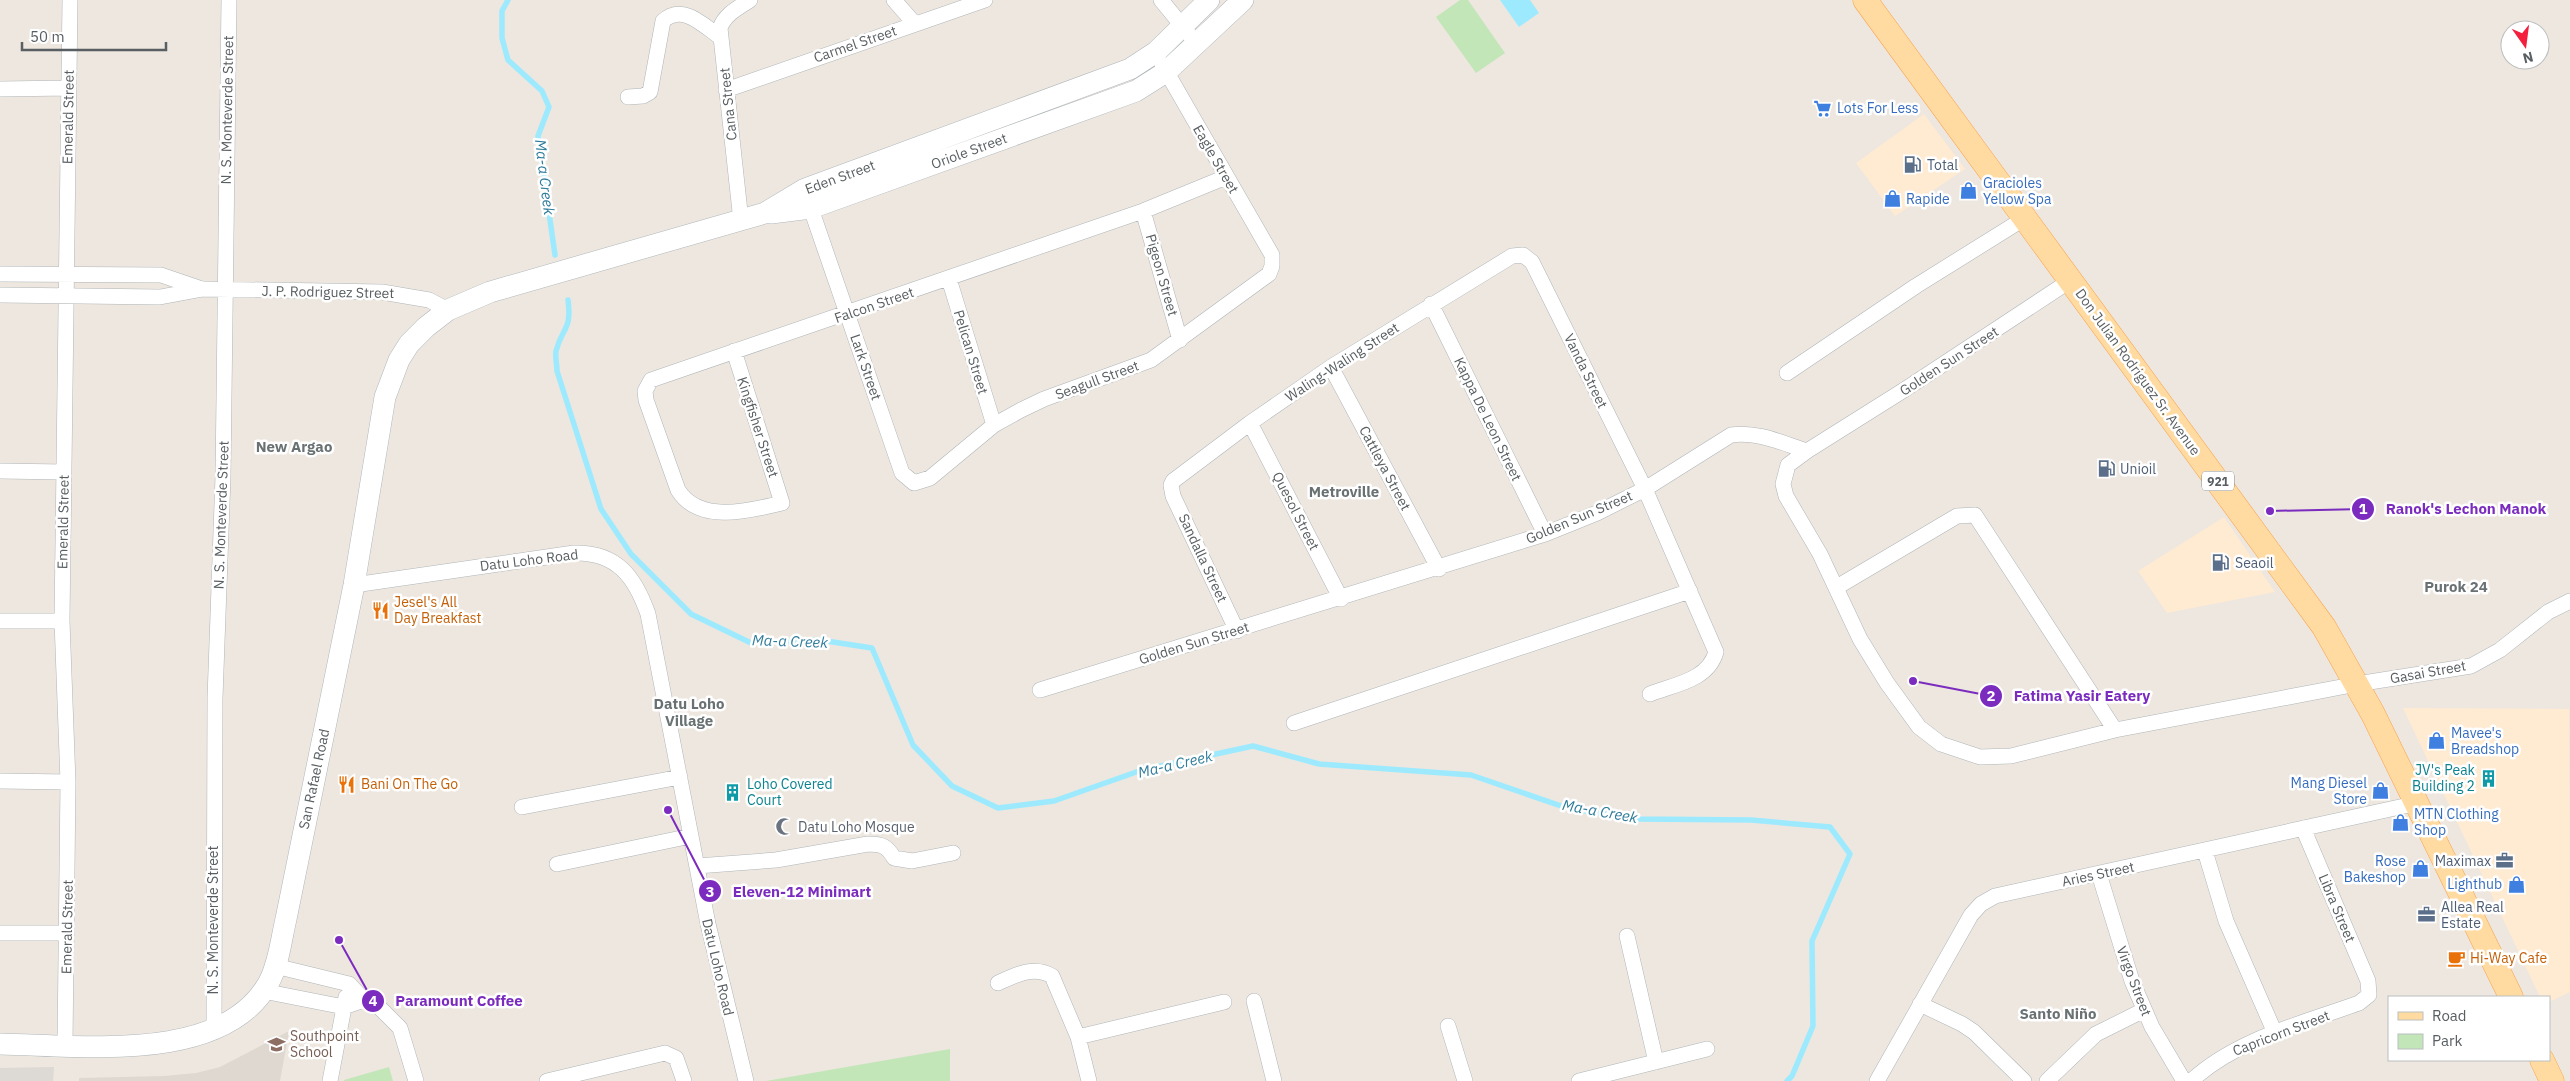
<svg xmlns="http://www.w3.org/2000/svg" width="2570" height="1081" viewBox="0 0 2570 1081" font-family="'IBM Plex Sans',sans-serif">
  <rect width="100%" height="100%" fill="#ede7df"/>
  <path fill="#ffead2" d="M1924,114L1965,169L1895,216L1856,163Z
    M2224,517L2275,592L2167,613L2138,571Z
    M2403,708L2569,709L2570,992L2549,1002V997H2540Z"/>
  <path fill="#ddd9d4" d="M54,1067L53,1081H0V1068Z"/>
  <path fill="#dfd8d0" d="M289,1031L280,1081H79V1078L164,1076L196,1073L220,1067Z"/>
  <path fill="#c3e6b9" d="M1460,0H1468L1505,53L1476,73L1436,17Z
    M950,1049V1081H766Z
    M389,1067L393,1081H344V1080Z"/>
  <path fill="#9deaff" d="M1500,0H1530L1539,13L1519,27Z"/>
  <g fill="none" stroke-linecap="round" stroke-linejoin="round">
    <path stroke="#9deaff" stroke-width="5.5" d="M508,0L502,11V38L508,60L542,91L549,107L538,136L555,255
      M568,300C572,331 562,327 556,351C555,357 557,365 557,371L601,509L631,554L691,614L751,643L820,640L872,648L913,745L952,786L998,808L1054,801L1142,770L1253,746L1319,764L1471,775L1567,808L1638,819L1751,820L1830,827L1850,854L1812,941L1813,1026L1792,1076L1787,1081"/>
    <defs>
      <path id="street" d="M894,0L914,23
        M1161,0L1197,44
        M0,89L69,88
        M726,90L985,0
        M628,97L643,96L650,92L663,21C682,3 703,25 720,37
        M808,200L902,473L914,483L930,478L994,425L1021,410L1044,399L1151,360L1269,274L1272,266V255L1162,64
        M1143,211L1180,340
        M741,221L720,28C725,14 738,8 750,0
        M0,274L161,275L202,289
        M949,279L994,425
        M0,295L160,297L203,289L382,292L429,300L448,310
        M1431,304L1545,534
        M734,351L782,503C749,511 699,524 678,490L646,400L645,391L651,380L1143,211L1226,177
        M1331,367L1439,569
        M1787,373L1916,286L2025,218
        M1250,423L1341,599
        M1807,451L1788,465L1783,484L1786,496L1820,554L1860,639L1887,683L1919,727L1941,744L1980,757L2011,756L2115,730L2357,684L2471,666L2500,650L2548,612L2570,601
        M0,471L64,472
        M354,585L574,553C617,552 635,577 648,614L708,924L746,1081
        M1837,587L1957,516L1975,515L2115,730
        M0,621H62
        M1237,631L1173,496L1171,485L1173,481L1250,423L1331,367L1512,256L1523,255L1532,262L1645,489L1716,652C1708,680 1676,684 1650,694
        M1040,690L1545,534L1597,513L1645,489L1731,435C1757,431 1782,443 1807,451L1904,390L2071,280
        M1294,723L1690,591
        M0,781L68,782
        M522,807L680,777
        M2205,851L2226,921L2275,1033
        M557,864L691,836
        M697,866L776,860L868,844C882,844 887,846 894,858L912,861L953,853
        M2099,874L2132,981L2152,1027L2184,1081
        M0,933H67
        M1627,936L1656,1062
        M275,966L349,984L364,1000L379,1007L400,1028L416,1081
        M998,983C1015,975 1034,965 1052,976L1078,1037L1089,1081
        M263,991L344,1007L364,1000
        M1254,1001L1274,1081
        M1920,1004L1962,1024L1974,1032L2024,1081
        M1448,1026L1465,1081
        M214,1031L215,698L223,476L229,0
        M1078,1037L1224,1002
        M65,1045L68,782L62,621L70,0
        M330,1081L346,997
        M547,1081L665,1053L676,1058L684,1081
        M1579,1081L1707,1049
        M1877,1081L1971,915L1981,904L1995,896L2418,803
        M2047,1081L2096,1034L2144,1010
        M2191,1081C2237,1039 2301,1024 2359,1003L2369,995L2368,981L2303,828"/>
      <path id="secondary" d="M771,213L811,208L1136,91L1166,72L1243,0
        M0,1044C79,1045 224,1065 269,982C279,963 281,940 286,919L354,585L385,397L399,360L409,344L426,327L448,310L490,292L765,213L805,189L1130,69L1156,52L1209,0"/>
      <path id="primary" d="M1865,0L2324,627L2373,714L2511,997
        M2542,1060L2552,1081"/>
    </defs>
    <use href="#street" stroke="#b0b5b8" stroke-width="16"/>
    <use href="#secondary" stroke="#b1b7bb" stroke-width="22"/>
    <use href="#primary" stroke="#f9a24b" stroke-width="25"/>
    <use href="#street" stroke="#fff" stroke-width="15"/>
    <use href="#secondary" stroke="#fff" stroke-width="21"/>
    <use href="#primary" stroke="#ffdba2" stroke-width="24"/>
  </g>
  <defs>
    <symbol id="supermarket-bare" viewBox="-9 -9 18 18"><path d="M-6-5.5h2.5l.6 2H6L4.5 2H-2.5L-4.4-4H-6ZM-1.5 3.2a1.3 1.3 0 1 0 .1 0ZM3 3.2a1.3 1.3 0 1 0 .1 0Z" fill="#3f7fe0" stroke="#fff" stroke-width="2.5" paint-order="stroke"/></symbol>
    <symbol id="fuel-bare" viewBox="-9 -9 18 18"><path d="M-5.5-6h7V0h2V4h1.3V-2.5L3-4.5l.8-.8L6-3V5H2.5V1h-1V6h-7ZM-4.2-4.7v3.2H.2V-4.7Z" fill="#5c6f8a" stroke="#fff" stroke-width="2.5" paint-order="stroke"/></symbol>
    <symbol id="shop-bare" viewBox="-9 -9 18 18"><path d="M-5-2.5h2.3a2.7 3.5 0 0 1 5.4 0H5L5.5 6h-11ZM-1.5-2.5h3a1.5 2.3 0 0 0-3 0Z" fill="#3f7fe0" stroke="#fff" stroke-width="2.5" paint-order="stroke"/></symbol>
    <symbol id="restaurant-bare" viewBox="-9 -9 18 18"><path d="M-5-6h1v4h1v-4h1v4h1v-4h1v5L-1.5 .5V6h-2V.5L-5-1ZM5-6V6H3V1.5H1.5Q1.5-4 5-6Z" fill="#e8710a" stroke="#fff" stroke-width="2.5" paint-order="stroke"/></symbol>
    <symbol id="building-bare" viewBox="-9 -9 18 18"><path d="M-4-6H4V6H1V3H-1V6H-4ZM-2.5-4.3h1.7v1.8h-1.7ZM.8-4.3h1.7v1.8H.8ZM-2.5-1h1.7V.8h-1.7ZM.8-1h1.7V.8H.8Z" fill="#0f9aa8" stroke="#fff" stroke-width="2.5" paint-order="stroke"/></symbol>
    <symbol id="mosque-bare" viewBox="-9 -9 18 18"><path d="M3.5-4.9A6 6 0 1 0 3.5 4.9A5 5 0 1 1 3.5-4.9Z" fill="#6b7280" stroke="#fff" stroke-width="2.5" paint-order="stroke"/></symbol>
    <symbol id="office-bare" viewBox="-9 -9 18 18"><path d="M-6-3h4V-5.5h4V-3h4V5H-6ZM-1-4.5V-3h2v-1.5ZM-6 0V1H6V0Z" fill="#5c6f8a" stroke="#fff" stroke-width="2.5" paint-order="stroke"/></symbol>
    <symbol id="cafe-bare" viewBox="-9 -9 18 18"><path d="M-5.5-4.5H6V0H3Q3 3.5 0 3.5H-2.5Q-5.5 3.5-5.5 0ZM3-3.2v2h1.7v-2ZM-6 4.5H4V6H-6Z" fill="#e8710a" stroke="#fff" stroke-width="2.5" paint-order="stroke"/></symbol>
    <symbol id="school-bare" viewBox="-9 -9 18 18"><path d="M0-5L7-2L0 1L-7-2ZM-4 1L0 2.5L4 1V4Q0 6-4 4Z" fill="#8d6e63" stroke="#fff" stroke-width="2.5" paint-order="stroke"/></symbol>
  </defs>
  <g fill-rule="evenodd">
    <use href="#supermarket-bare" x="1810" y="96" width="25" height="25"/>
    <use href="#fuel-bare" x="1900" y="152" width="25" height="25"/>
    <use href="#shop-bare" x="1956" y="178" width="25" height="25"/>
    <use href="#shop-bare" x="1880" y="186" width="25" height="25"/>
    <use href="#fuel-bare" x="2094" y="456" width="25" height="25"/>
    <use href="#fuel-bare" x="2208" y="550" width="25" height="25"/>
    <use href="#restaurant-bare" x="368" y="598" width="25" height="25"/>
    <use href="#shop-bare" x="2424" y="728" width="25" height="25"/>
    <use href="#building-bare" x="2476" y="766" width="25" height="25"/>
    <use href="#restaurant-bare" x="334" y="772" width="25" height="25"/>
    <use href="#shop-bare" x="2368" y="778" width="25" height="25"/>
    <use href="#building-bare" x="720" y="780" width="25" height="25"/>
    <use href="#shop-bare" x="2388" y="810" width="25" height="25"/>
    <use href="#mosque-bare" x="772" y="814" width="25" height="25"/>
    <use href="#office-bare" x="2492" y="848" width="25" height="25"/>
    <use href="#shop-bare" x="2408" y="856" width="25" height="25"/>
    <use href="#shop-bare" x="2504" y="872" width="25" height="25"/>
    <use href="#office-bare" x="2414" y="902" width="25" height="25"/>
    <use href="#cafe-bare" x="2444" y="946" width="25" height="25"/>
    <use href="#school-bare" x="264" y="1032" width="25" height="25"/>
  </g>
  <g text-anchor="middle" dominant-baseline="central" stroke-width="5" stroke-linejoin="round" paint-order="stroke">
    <rect fill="#fff" stroke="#8a8e90" stroke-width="1" x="2202" y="471.5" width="32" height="19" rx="4"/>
    <g font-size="12" font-weight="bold" fill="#585e61">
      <text x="2218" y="481">921</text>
    </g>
    <g font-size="14" fill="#585e61" stroke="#fff">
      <text transform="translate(855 44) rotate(-19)">Carmel Street</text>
      <text transform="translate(728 104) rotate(-96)">Cana Street</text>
      <text transform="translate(227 110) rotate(-89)">N. S. Monteverde Street</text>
      <text transform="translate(68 117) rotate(-89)">Emerald Street</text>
      <text transform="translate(969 151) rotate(-20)">Oriole Street</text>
      <text transform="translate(1216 159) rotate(60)">Eagle Street</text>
      <text transform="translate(840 177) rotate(-20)">Eden Street</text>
      <text transform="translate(1162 275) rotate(74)">Pigeon Street</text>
      <text transform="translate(328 292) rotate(1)">J. P. Rodriguez Street</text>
      <text transform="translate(874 305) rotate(-19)">Falcon Street</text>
      <text transform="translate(971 352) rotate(73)">Pelican Street</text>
      <text transform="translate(1949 361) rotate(-33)">Golden Sun Street</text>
      <text transform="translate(1342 362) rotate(-33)">Waling-Waling Street</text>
      <text transform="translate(866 367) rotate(71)">Lark Street</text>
      <text transform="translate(1586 371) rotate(64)">Vanda Street</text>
      <text transform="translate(2138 372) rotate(54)">Don Julian Rodriguez Sr. Avenue</text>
      <text transform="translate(1097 380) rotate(-20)">Seagull Street</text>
      <text transform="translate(1488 419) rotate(64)">Kappa De Leon Street</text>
      <text transform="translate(758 427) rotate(72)">Kingfisher Street</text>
      <text transform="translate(1385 468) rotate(62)">Cattleya Street</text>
      <text transform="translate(1296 511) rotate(63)">Quesol Street</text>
      <text transform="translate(221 515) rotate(-88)">N. S. Monteverde Street</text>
      <text transform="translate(1579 517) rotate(-23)">Golden Sun Street</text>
      <text transform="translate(63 522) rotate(-89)">Emerald Street</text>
      <text transform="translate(1203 558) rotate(65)">Sandalla Street</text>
      <text transform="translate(529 560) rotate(-7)">Datu Loho Road</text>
      <text transform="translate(1194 643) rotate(-17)">Golden Sun Street</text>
      <text transform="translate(2428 672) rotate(-10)">Gasai Street</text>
      <text transform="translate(314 779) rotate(-78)">San Rafael Road</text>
      <text transform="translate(2098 874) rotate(-12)">Aries Street</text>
      <text transform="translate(2337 908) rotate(67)">Libra Street</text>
      <text transform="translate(213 920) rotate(-90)">N. S. Monteverde Street</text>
      <text transform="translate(67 927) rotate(-89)">Emerald Street</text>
      <text transform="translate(718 967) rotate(77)">Datu Loho Road</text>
      <text transform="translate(2134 981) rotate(69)">Virgo Street</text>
      <text transform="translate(2281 1033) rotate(-21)">Capricorn Street</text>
    </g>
    <g font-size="14" fill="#366cbe" stroke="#fff" text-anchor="start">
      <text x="1837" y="108">Lots For Less</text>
      <text x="1983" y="183">Gracioles<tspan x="1983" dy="16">Yellow Spa</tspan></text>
      <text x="1906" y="199">Rapide</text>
      <text x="2451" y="733">Mavee's<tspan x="2451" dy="16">Breadshop</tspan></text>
      <text x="2367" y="783" text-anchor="end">Mang Diesel<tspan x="2367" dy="16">Store</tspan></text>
      <text x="2414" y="814">MTN Clothing<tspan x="2414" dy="16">Shop</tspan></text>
      <text x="2406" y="861" text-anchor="end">Rose<tspan x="2406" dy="16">Bakeshop</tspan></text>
      <text x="2502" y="884" text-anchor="end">Lighthub</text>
    </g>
    <g font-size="14" fill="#4e5e75" stroke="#fff" text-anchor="start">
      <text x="1927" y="165">Total</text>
      <text x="2120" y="469">Unioil</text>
      <text x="2235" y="563">Seaoil</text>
      <text x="2491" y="861" text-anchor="end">Maximax</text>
      <text x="2441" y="907">Allea Real<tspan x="2441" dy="16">Estate</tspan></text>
    </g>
    <g font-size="14" fill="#c56008" stroke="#fff" text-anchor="start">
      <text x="394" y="602">Jesel's All<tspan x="394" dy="16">Day Breakfast</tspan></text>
      <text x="361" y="784">Bani On The Go</text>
      <text x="2470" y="958">Hi-Way Cafe</text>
    </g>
    <g font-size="14" fill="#0d838f" stroke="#fff" text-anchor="end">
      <text x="2475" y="770">JV's Peak<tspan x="2475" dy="16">Building 2</tspan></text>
      <text x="747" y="784" text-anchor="start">Loho Covered<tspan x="747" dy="16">Court</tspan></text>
    </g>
    <g font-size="14" fill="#5b616d" stroke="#fff" text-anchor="start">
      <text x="798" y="827">Datu Loho Mosque</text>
    </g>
    <g font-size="14" fill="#785e54" stroke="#fff" text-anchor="start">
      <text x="290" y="1036">Southpoint<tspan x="290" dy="16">School</tspan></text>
    </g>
    <g font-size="15" font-style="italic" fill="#2f7c9b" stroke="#fff">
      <text transform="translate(545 177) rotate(83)">Ma-a Creek</text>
      <text transform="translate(790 641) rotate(2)">Ma-a Creek</text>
      <text transform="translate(1175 764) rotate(-13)">Ma-a Creek</text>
      <text transform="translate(1600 811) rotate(10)">Ma-a Creek</text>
    </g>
    <g font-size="15" font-weight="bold" fill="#697173" stroke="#fff">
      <text x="294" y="446">New Argao</text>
      <text x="1344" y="491">Metroville</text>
      <text x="2456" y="586">Purok 24</text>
      <text x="689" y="703">Datu Loho<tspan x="689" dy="17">Village</tspan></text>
      <text x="2058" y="1013">Santo Niño</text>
    </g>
  </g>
  <path fill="none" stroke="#7b2cbf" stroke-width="2" d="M2270 511L2363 509M1913 681L1991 696M668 810L710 891M339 940L373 1001"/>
  <g fill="#7b2cbf" stroke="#fff" stroke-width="2">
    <circle cx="2270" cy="511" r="5"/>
    <circle cx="1913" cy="681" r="5"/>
    <circle cx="668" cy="810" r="5"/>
    <circle cx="339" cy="940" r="5"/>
    <circle cx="2363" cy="509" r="12"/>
    <circle cx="1991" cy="696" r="12"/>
    <circle cx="710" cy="891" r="12"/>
    <circle cx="373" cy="1001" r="12"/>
  </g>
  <g font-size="15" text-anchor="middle" font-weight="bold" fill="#fff">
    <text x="2363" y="514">1</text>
    <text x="1991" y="701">2</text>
    <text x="710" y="897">3</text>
    <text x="373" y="1006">4</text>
  </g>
  <g font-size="15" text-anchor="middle" font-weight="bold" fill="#7b2cbf" stroke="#fff" stroke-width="5" stroke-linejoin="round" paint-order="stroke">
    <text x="2466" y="514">Ranok's Lechon Manok</text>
    <text x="2082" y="701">Fatima Yasir Eatery</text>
    <text x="802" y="897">Eleven-12 Minimart</text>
    <text x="459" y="1006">Paramount Coffee</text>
  </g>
  <rect x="2388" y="996" width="162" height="65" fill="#ffffff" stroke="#bcbfc0"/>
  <rect x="2398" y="1012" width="25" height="8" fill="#ffdba2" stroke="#bcbfc0"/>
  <text x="2432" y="1021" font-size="15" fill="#585e61">Road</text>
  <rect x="2398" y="1034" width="25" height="15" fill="#c3e6b9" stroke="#bcbfc0"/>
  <text x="2432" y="1046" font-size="15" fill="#585e61">Park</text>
  <g transform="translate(2525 45) rotate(166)"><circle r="24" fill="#ffffff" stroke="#bcbfc0"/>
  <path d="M0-4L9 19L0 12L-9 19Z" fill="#f31f3d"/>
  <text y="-8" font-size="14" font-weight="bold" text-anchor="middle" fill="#585e61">N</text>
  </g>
  <path d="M22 42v8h144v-8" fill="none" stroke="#585e61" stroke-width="2.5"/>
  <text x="30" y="42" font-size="15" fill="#585e61" stroke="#ffffff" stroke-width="4" paint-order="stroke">50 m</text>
</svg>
